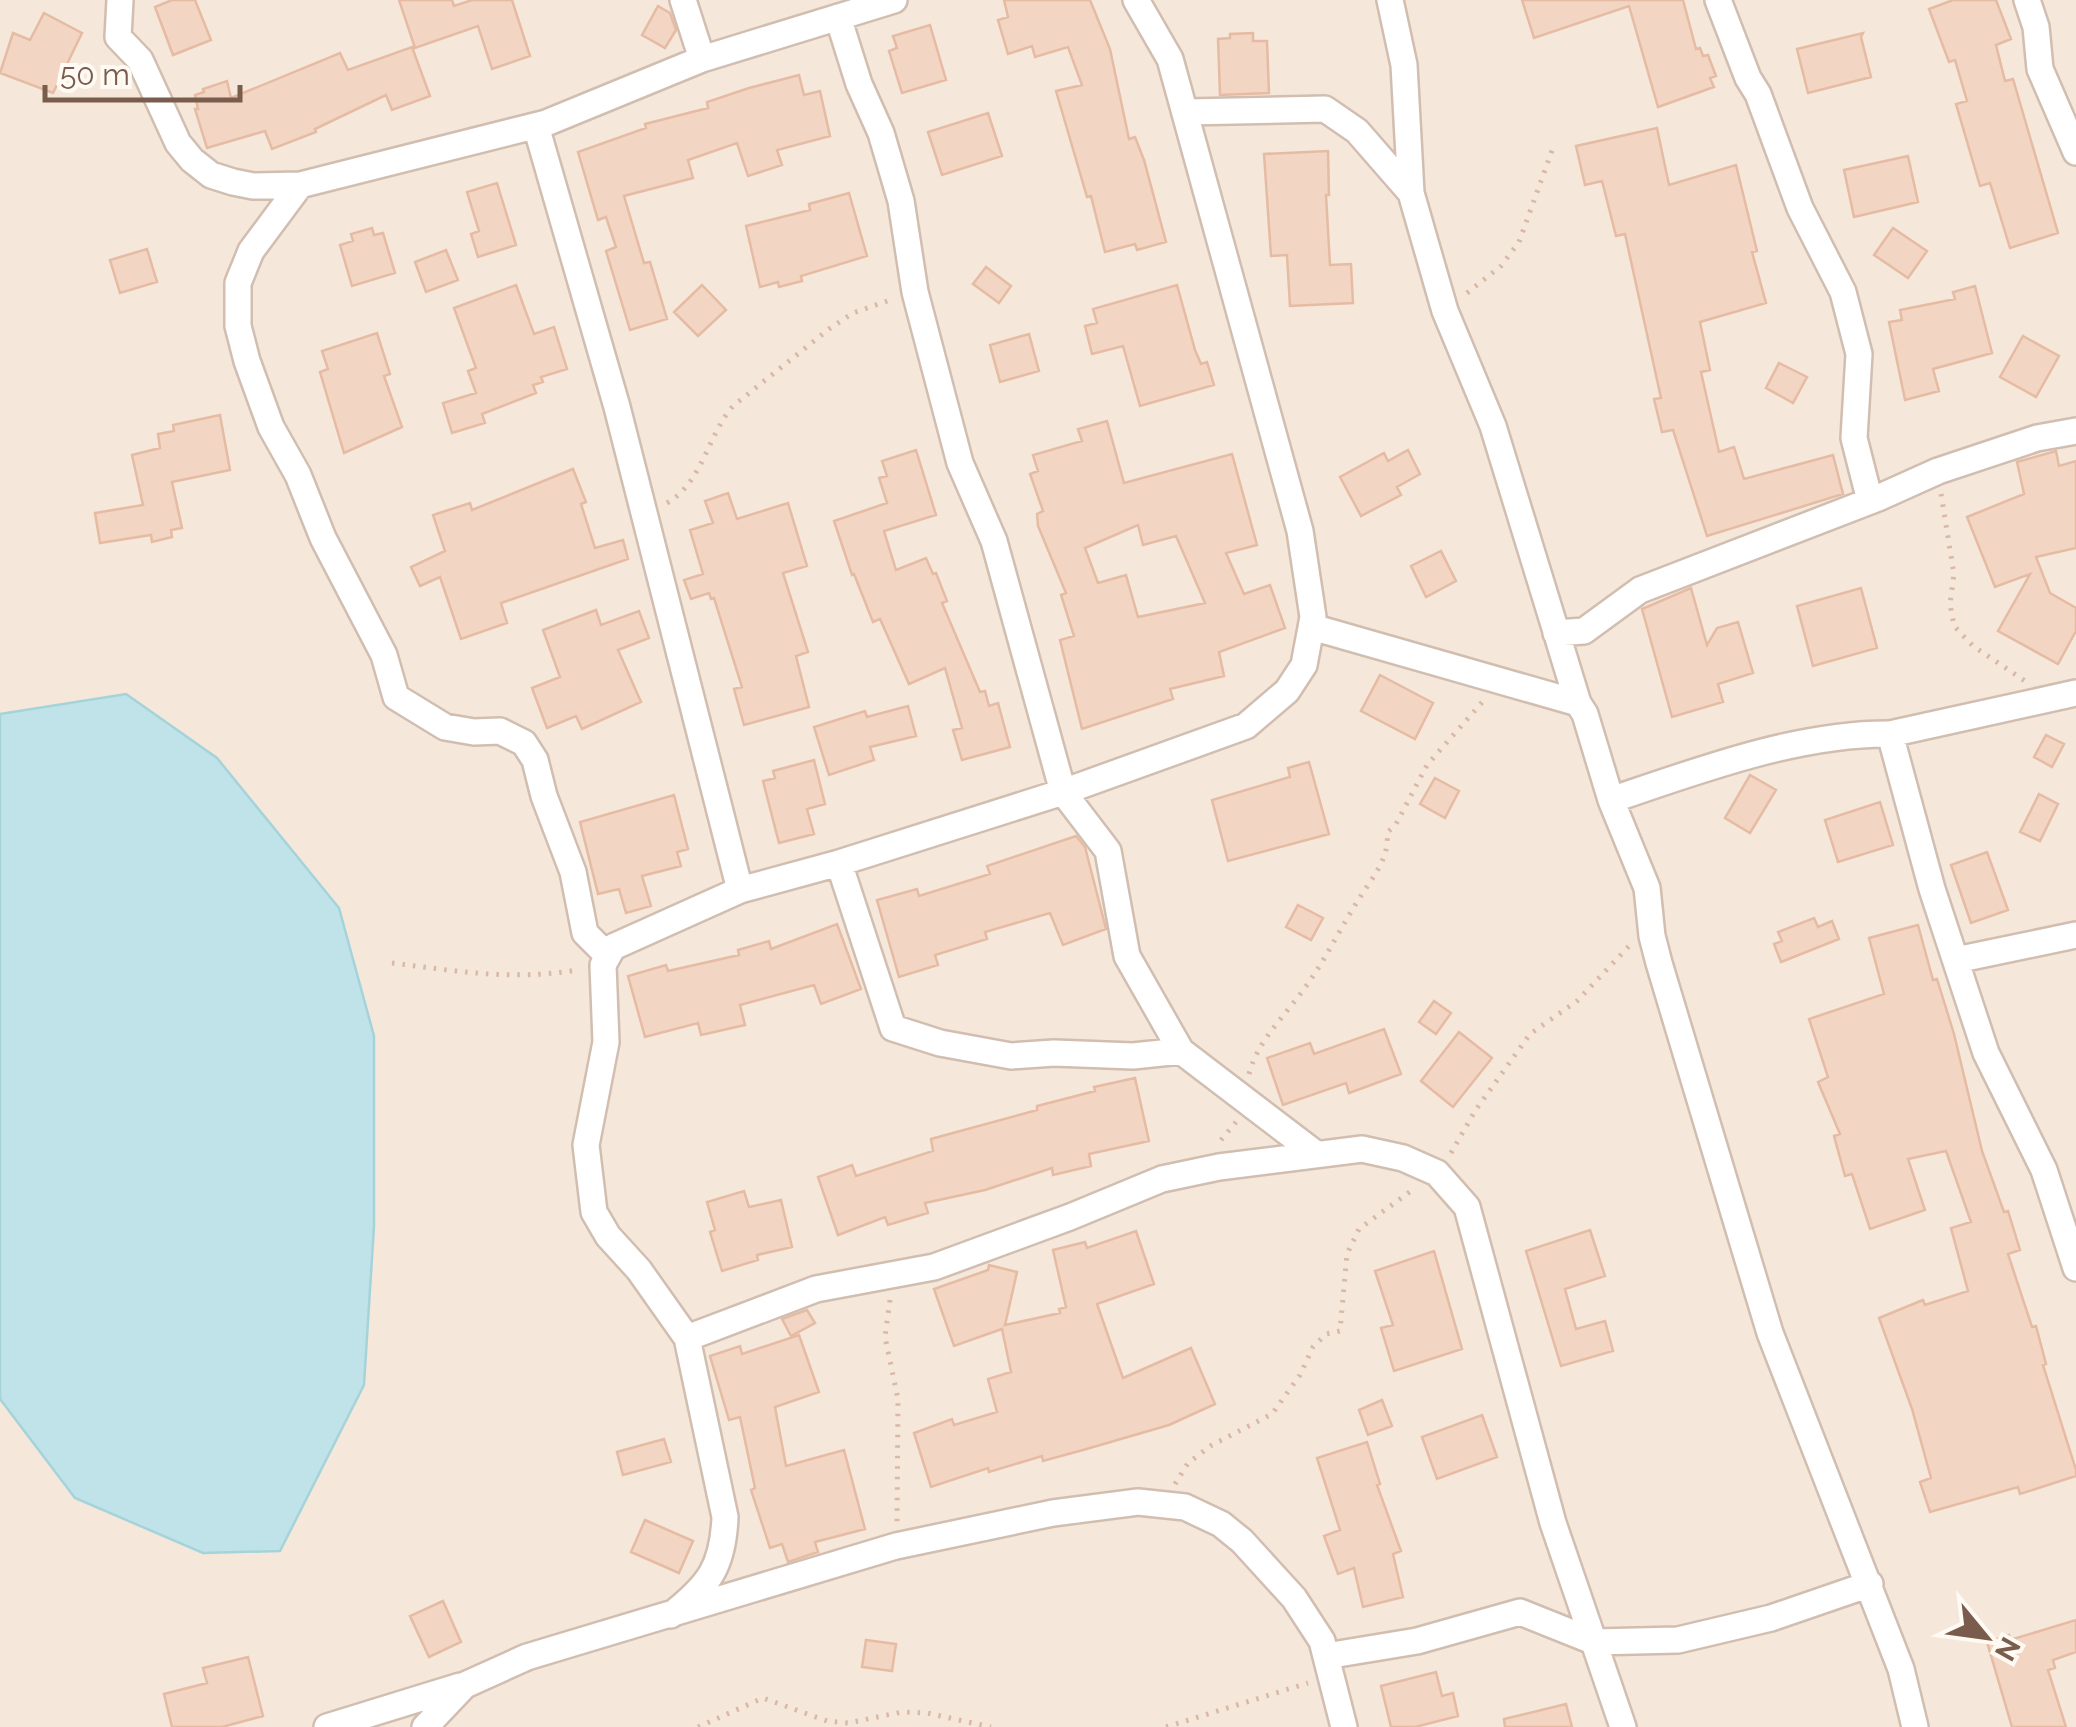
<svg xmlns="http://www.w3.org/2000/svg" width="2076" height="1727" viewBox="0 0 2076 1727" font-family="Raleway,sans-serif">
  <rect width="100%" height="100%" fill="#fdf6ec"/>
  <path fill="#f5e8da" d="M0,0H2076V1727H0Z"/>
  <path fill="#bfe3e8" stroke="#a5d3da" stroke-width="2.5" d="M126,694L217,758L339,908L374,1036V1226L364,1385L280,1551L203,1553L75,1498L0,1399V714Z"/>
  <path fill="#f3d5c3" stroke="#e6bba3" stroke-width="2.5" fill-rule="evenodd" d="M172,0H195L211,40L173,55L155,7Z
    M399,0H452L454,6L472,0H512L530,56L492,69L478,26L415,48Z
    M1004,0H1090L1110,49L1129,139L1135,137L1144,160L1166,242L1137,250L1135,244L1105,252L1091,196L1087,197L1056,91L1082,85L1068,47L1035,57L1032,46L1008,54L998,20L1008,17Z
    M1522,0H1683L1696,49L1700,48L1703,56L1708,55L1716,76L1710,78L1714,87L1658,107L1629,6L1534,38Z
    M1953,0H1996L2011,39L1996,45L2005,81L2013,79L2058,233L2010,248L1990,183L1980,186L1956,104L1967,101L1955,60L1949,62L1929,9Z
    M658,6L670,13L676,30L665,48L642,35Z
    M44,13L82,33L53,93L0,73L13,33L30,40Z
    M930,25L946,80L902,93L889,51L897,48L893,36Z
    M1253,33V41H1267L1269,93L1220,95L1218,39L1230,38V34Z
    M1863,33L1861,37L1871,77L1808,93L1797,49Z
    M412,47L430,96L392,110L386,95L315,129L316,132L272,149L265,131L207,148L195,109H198L195,95L204,92L203,89L227,81L231,98L340,53L348,70Z
    M799,75L804,95L820,91L830,136L777,150L782,165L748,176L737,143L688,160L693,178L624,196L644,263L650,262L667,319L630,330L606,251L616,247L606,217L598,220L578,152L646,128L645,124L708,108L707,102L749,88Z
    M988,113L1002,156L942,175L928,132Z
    M1657,128L1669,185L1736,165L1757,251L1752,252L1766,303L1700,322L1710,370L1701,372L1719,452L1734,447L1744,479L1833,455L1843,494L1707,536L1673,430L1662,432L1654,399L1661,398L1625,234L1616,236L1602,181L1585,185L1576,146Z
    M1328,151L1329,195H1326L1330,265L1351,264L1353,303L1290,306L1287,255L1271,256L1264,154Z
    M1908,156L1918,202L1854,217L1844,170Z
    M497,183L516,245L478,257L471,234L479,231L467,192Z
    M849,193L867,256L801,276L802,281L779,287L778,282L760,287L746,226L810,210L809,204Z
    M372,228L374,235L383,233L395,273L352,286L340,245L353,241L351,234Z
    M1893,228L1927,251L1908,278L1874,255Z
    M147,249L157,282L120,293L110,260Z
    M446,250L458,280L426,292L415,262Z
    M986,267L1011,286L999,303L973,284Z
    M516,285L534,334L554,327L567,369L541,377L543,382L533,385L536,393L482,414L485,423L452,433L443,403L476,393L468,371L476,368L454,308Z
    M702,285L726,310L698,336L674,312Z
    M1177,285L1195,350L1201,364L1207,362L1214,385L1140,406L1123,346L1092,354L1085,326L1097,323L1093,309Z
    M1975,286L1992,353L1933,369L1939,391L1905,400L1889,322L1902,320L1900,310L1955,299L1953,292Z
    M377,333L390,374L384,376L402,427L344,453L320,372L328,369L322,351Z
    M1029,334L1039,371L1000,382L990,345Z
    M2023,336L2059,356L2036,397L2000,377Z
    M1779,363L1807,377L1793,403L1766,388Z
    M220,415L230,470L172,482L182,528L171,530L172,537L152,542L151,535L100,543L95,513L143,505L132,455L160,448L158,434L174,431L173,425Z
    M1107,421L1124,483L1232,454L1257,545L1226,553L1244,594L1270,585L1285,628L1219,652L1224,676L1170,689L1173,699L1082,729L1060,640L1074,636L1061,595L1066,593L1038,526L1037,514L1043,511L1030,474L1038,471L1033,455L1082,441L1078,429ZM1138,525L1143,545L1176,536L1205,603L1138,617L1126,575L1098,583L1085,548Z
    M916,450L936,515L884,531L896,570L926,558L933,574L936,573L947,601L942,603L980,692L985,691L989,706L998,703L1010,747L962,760L953,730L962,728L945,668L909,684L880,619L873,622L854,574L852,575L834,521L887,503L879,478L887,476L882,461Z
    M1408,450L1420,474L1397,487L1401,495L1361,516L1340,477L1384,453L1388,461Z
    M2056,451L2059,466L2076,461V548L2036,557L2050,593L2076,608V631L2058,664L1998,631L2030,574L1995,587L1967,517L2024,494L2017,462Z
    M573,469L586,502L581,504L595,548L623,540L628,559L501,603L507,623L461,639L440,577L420,586L411,567L445,551L433,515L470,503L472,510Z
    M728,493L737,519L788,503L807,566L783,573L808,652L796,656L809,707L744,725L734,689L742,687L714,598L711,599L709,593L691,599L684,580L703,574L690,530L713,523L705,501Z
    M1441,551L1456,581L1426,597L1411,566Z
    M1691,588L1707,645L1717,628L1738,622L1753,673L1718,684L1723,702L1672,717L1642,609Z
    M1861,588L1877,648L1813,666L1797,606Z
    M596,610L601,625L639,611L649,638L618,650L641,702L582,729L576,716L547,728L532,688L560,677L543,630Z
    M1380,675L1433,703L1415,739L1361,711Z
    M908,706L916,736L870,747L874,760L829,775L814,727L865,711L867,717Z
    M2046,735L2064,744L2052,767L2034,757Z
    M814,760L825,804L807,809L814,834L779,843L763,781L775,778L773,771Z
    M1309,762L1329,834L1228,861L1212,800L1290,777L1288,768Z
    M1750,775L1776,790L1750,833L1725,818Z
    M1435,778L1459,791L1445,818L1420,804Z
    M2039,794L2058,804L2040,841L2020,832Z
    M674,795L688,849L677,852L681,866L642,876L651,906L626,913L619,889L598,894L580,822Z
    M1880,802L1893,845L1838,862L1825,820Z
    M1076,836L1085,847L1106,929L1063,945L1050,913L985,932L987,939L935,955L938,965L899,977L877,900L917,889L919,896L990,874L987,866Z
    M1987,852L2008,910L1971,923L1951,865Z
    M1298,905L1323,918L1311,940L1286,927Z
    M1814,918L1818,927L1832,921L1839,939L1781,962L1774,944L1782,941L1778,932Z
    M837,924L861,989L821,1004L814,985L740,1005L745,1025L701,1035L698,1023L645,1037L628,976L666,965L668,971L739,955L738,950L769,941L771,949Z
    M1918,925L1933,980L1937,979L1954,1034L1982,1151L2004,1212L2008,1211L2020,1250L2008,1254L2032,1327L2036,1326L2046,1364L2043,1365L2076,1470V1476L2020,1494L2018,1487L1930,1512L1920,1482L1931,1478L1912,1409L1879,1318L1923,1300L1925,1305L1968,1291L1951,1228L1971,1222L1946,1151L1908,1159L1925,1210L1870,1229L1852,1174L1845,1176L1834,1136L1840,1134L1818,1082L1828,1077L1809,1019L1884,994L1869,938Z
    M1434,1001L1451,1013L1436,1034L1419,1022Z
    M1384,1029L1401,1074L1349,1093L1346,1083L1283,1105L1267,1058L1310,1043L1314,1054Z
    M1459,1032L1492,1058L1453,1107L1421,1081Z
    M1135,1078L1149,1141L1089,1154L1091,1166L1053,1175L1052,1168L985,1190L925,1203L928,1213L888,1225L885,1217L838,1235L818,1177L852,1165L856,1176L933,1151L931,1139L1037,1110V1106L1095,1091L1094,1087Z
    M744,1191L749,1207L781,1200L792,1247L757,1255L758,1260L722,1271L710,1232L715,1230L707,1202Z
    M1590,1230L1605,1276L1565,1289L1576,1329L1605,1321L1613,1351L1561,1366L1526,1251Z
    M1136,1231L1154,1284L1097,1304L1123,1378L1191,1348L1215,1404L1169,1425L1083,1450L1043,1461L1042,1456L989,1472L988,1468L931,1487L914,1433L952,1419L954,1425L997,1412L988,1379L1011,1372L1002,1329L954,1346L934,1289L988,1270L989,1265L1017,1272L1005,1325L1060,1313L1059,1309L1066,1307L1053,1250L1085,1242L1087,1248Z
    M1434,1251L1462,1349L1394,1371L1381,1328L1393,1325L1375,1271Z
    M807,1310L815,1323L791,1336L782,1319Z
    M799,1335L819,1392L775,1407L786,1466L844,1450L865,1529L815,1542L818,1552L788,1562L782,1544L770,1548L751,1490L755,1488L740,1417L729,1420L710,1356L740,1346L742,1354Z
    M1382,1400L1392,1426L1368,1435L1359,1410Z
    M1482,1415L1497,1457L1437,1479L1422,1437Z
    M664,1439L671,1462L623,1475L617,1452Z
    M1367,1442L1380,1484L1377,1485L1401,1551L1393,1554L1403,1597L1363,1607L1354,1568L1338,1574L1324,1536L1340,1530L1317,1458Z
    M645,1520L693,1541L679,1573L631,1552Z
    M443,1601L461,1642L429,1657L410,1616Z
    M2076,1620V1652L2053,1660L2055,1668L2048,1670L2066,1727H2012L1987,1642L2009,1635L2010,1640Z
    M866,1640L896,1644L892,1671L862,1667Z
    M248,1657L263,1716L222,1727H172L164,1694L207,1683L203,1668Z
    M1436,1672L1442,1696L1453,1693L1458,1716L1415,1727H1391L1381,1686Z
    M1566,1704L1572,1727H1505L1504,1719Z"/>
  <g fill="none" stroke-linecap="round" stroke-linejoin="round">
    <defs>
      <path id="minor" d="M120,0L118,37L140,60L178,143L192,160L211,175L233,182L253,186L300,185L546,123L702,59L894,0
        M683,0L702,59
        M1390,0L1404,65L1411,193L1445,311L1493,426L1578,703L1585,714L1611,800L1647,888L1652,936L1659,963L1770,1333L1901,1669L1915,1727
        M1718,0L1748,78L1758,94L1800,208L1843,292L1859,354L1854,438L1870,501
        M2027,0L2036,27L2040,69L2076,152
        M838,17L859,84L881,133L901,201L915,292L960,463L994,541L1063,792L1108,851L1127,956L1181,1051L1316,1154
        M1186,112L1325,109L1357,131L1411,193
        M536,126L617,407L740,890
        M300,185L251,251L238,283V326L247,361L271,427L298,475L323,538L384,655L396,697L445,727L474,732L500,731L524,743L535,760L544,796L573,872L585,933L606,954
        M1312,627L1578,703
        M1556,633L1584,631L1640,590L1878,498L1938,471L2037,438L2076,431
        M1890,734L1932,889L1986,1053L2044,1170L2076,1268
        M1611,800C1697,771 1798,733 1890,734L2076,693
        M839,863L893,1028L940,1043L1011,1056L1054,1053L1133,1056L1181,1051
        M1956,960L2076,935
        M687,1338L816,1289L934,1267L1070,1217L1162,1179L1219,1167L1362,1149L1403,1158L1437,1173L1467,1207L1553,1523L1623,1727
        M671,1615C709,1585 723,1567 725,1517L687,1338L639,1270L608,1236L594,1212L586,1145L606,1042L603,965L613,947L740,890L839,863L1063,792L1246,726L1287,691L1304,665L1313,617L1300,531L1170,59L1136,0
        M1326,1656L1417,1641L1520,1612L1595,1642L1678,1640L1771,1618L1870,1584
        M327,1727L460,1686
        M425,1727L465,1685L527,1657L896,1546L1053,1513L1138,1502L1185,1507L1221,1524L1242,1541L1294,1598L1322,1641L1344,1727"/>
    </defs>
    <use href="#minor" stroke="#d1beb0" stroke-width="30"/>
    <path stroke="#d9b8a5" stroke-width="5" stroke-dasharray="2.5 8" stroke-linecap="butt" d="M1467,293L1501,266L1519,242L1554,145
      M1941,494L1954,574L1950,604L1954,626L1973,646L2025,681
      M667,503C703,482 707,436 733,406L829,329L853,313L893,299
      M392,963C457,971 512,981 577,970
      M1249,1074C1258,1040 1284,1017 1304,989C1324,962 1339,931 1357,902C1370,880 1390,860 1387,833L1396,824L1427,765L1485,699
      M1221,1140L1236,1122
      M1451,1153L1475,1111L1530,1034L1577,1001L1631,944
      M890,1300L885,1337L898,1399L897,1523
      M1175,1484L1188,1463L1212,1445L1272,1414L1300,1375L1313,1347L1326,1334L1340,1331L1347,1254L1359,1229L1415,1188
      M698,1727L763,1698L827,1721L848,1723L902,1712L927,1713L991,1727
      M1166,1727L1308,1683"/>
    <use href="#minor" stroke="#fff" stroke-width="25"/>
  </g>
  <g transform="translate(1986 1637) rotate(119)" stroke="#fffaf3" stroke-width="8" paint-order="stroke">
  <path d="M0-8L18 38L0 25L-18 38Z" fill="#7a5c4d"/>
  <text y="-15" font-size="28" font-weight="bold" text-anchor="middle" fill="#7a5c4d">N</text>
  </g>
  <path d="M45 85v15h195v-15" fill="none" stroke="#7a5c4d" stroke-width="5"/>
  <text x="60" y="85" font-size="30" fill="#7a5c4d" stroke="#fffaf3" stroke-width="8" paint-order="stroke">50 m</text>
</svg>
